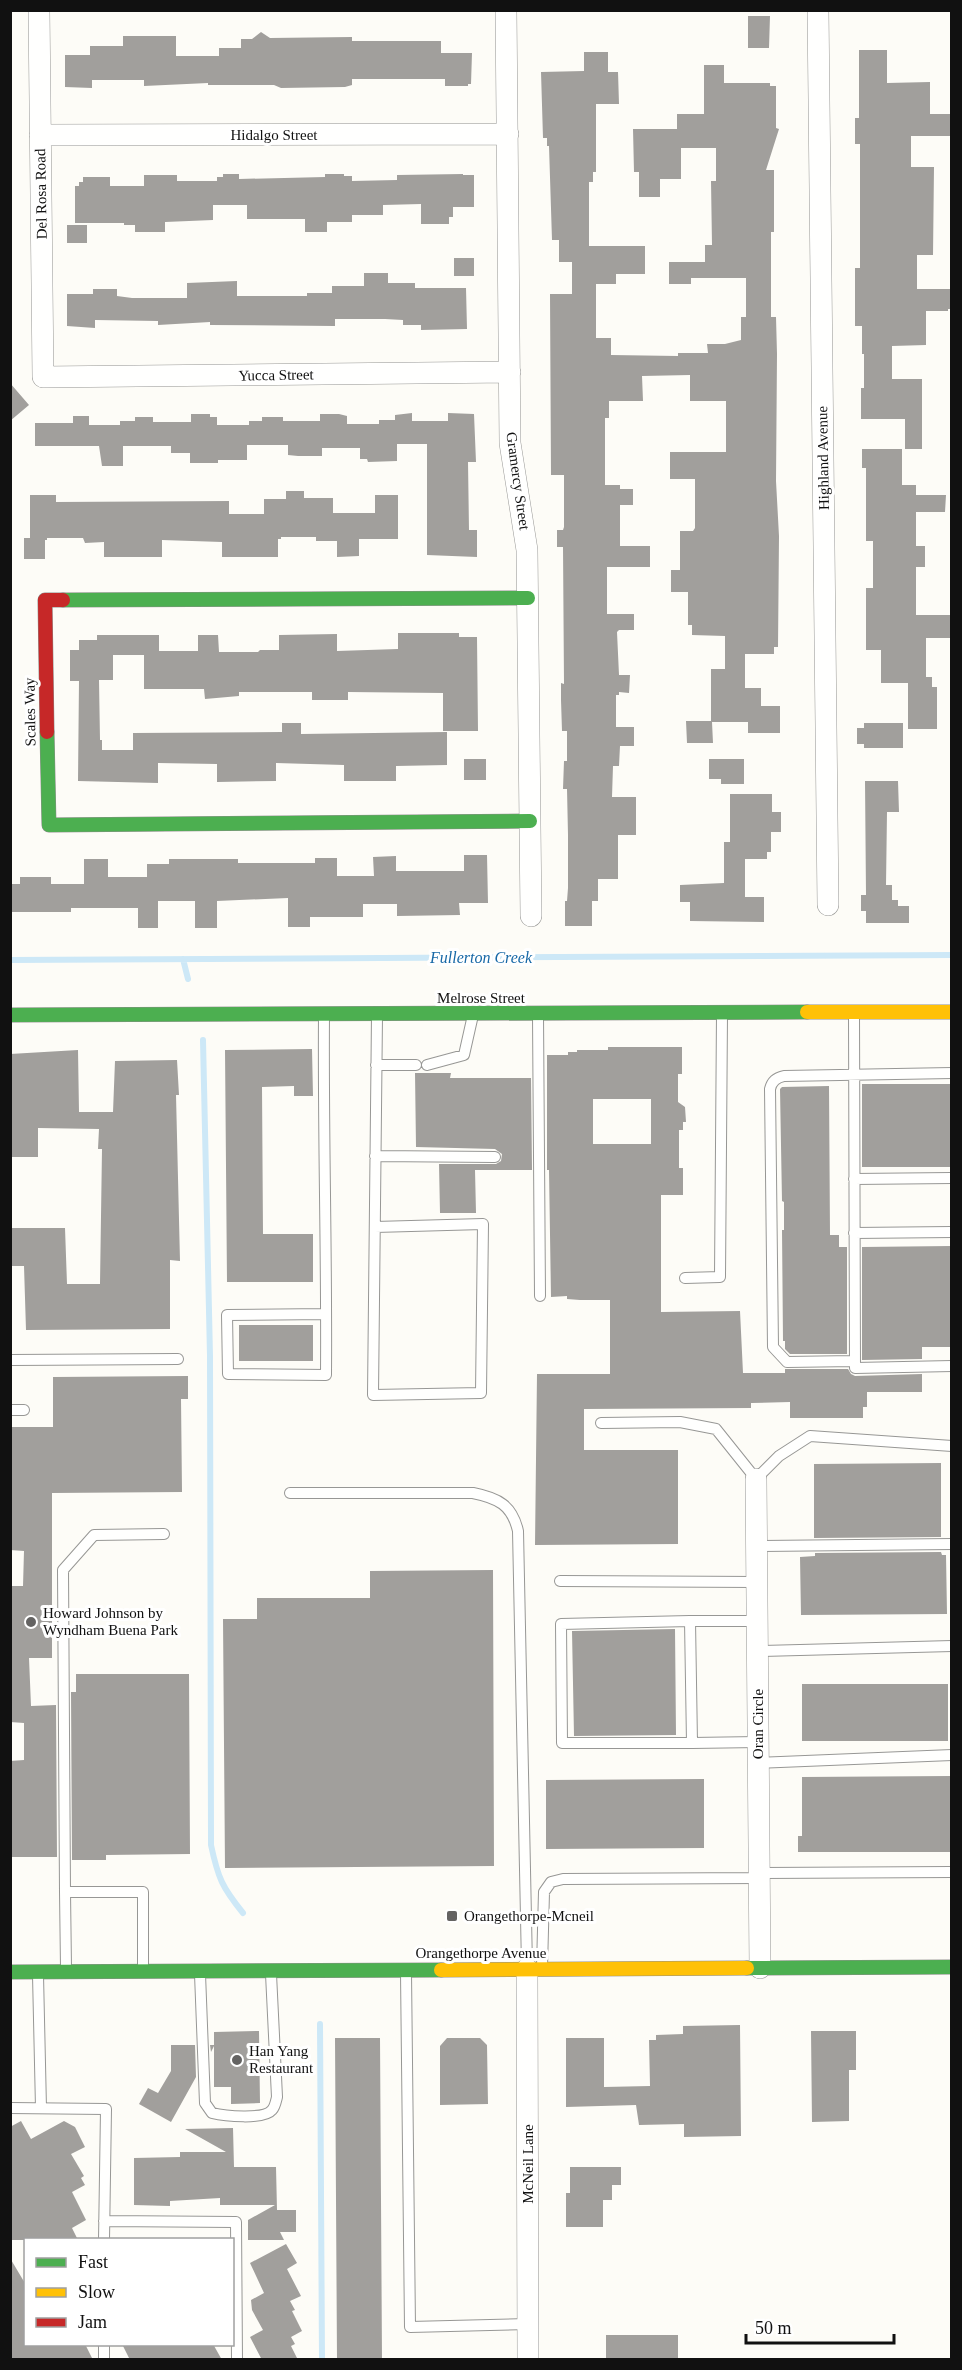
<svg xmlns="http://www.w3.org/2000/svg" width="962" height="2370" viewBox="0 0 962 2370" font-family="Georgia,serif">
  <rect width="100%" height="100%" fill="#fdfcf7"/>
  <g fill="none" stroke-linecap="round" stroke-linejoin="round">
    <path stroke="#cde8f7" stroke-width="6" d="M183,959L188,979
      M10,960L952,955
      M203,1040L210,1356L211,1845C218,1878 222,1887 243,1913
      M320,2024L322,2360"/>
  </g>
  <path fill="#a19f9c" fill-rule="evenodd" d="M748,16H770L769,48H748Z
    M261,32L270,38L352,37V41H441V53H472L471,84H468V86H445V79H352V85L345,87L281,88L274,85H208V83L144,86V80H92V88L65,87V55H90V46H123V36H176V56H219V48H241V39H252Z
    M859,50H887V83L930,82V114H951V136H911V167H934L933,255H917V289H951V309H948V311H926V345L892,346V379H922V449H905V419H861V388H864V354H862V326H855V268H860V144H855V118H859Z
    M584,52H608V72H618L619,104H596V172H593V182H589V246H645V274H616V284H596V338H611V355L678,356V353H708L707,344H725L741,340V317H746V278H691V284H669V262H705V245H712L711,181H716V148H681V179H660V197H639V172H634L633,129H677V114H704V65H724V83H770V86H776V128L779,129L766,170H774V232H771V317H776L777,354L776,481L779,536L778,647H774V654H745V688H761V706H780V733H748V722H712L713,743H687L686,721H711V669H725V636L692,635V625H688V592H671V570H680V531H693L695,528V479H670V452H726V401H690V375L642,376L643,401H609V418H605V485H620V489H633V505H620V546H650V567H607V614H634V630H619L617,632L619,675H630L629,693L619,692V695H616V727H634V746H620L619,766H613L612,797H636V835H618V879H598V901H592V926H565V901H567L568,888V835L567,789H563L564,761H567V731H562L561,700V683L564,684L563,547H557V530H563L564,527V475H551L550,294H572V262H559V240H552L549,146H547V138H543L541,72L584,71Z
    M223,174H239V179L325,177V174H344V176H352V181L397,180V175L463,174V175H474V207H453V217H449V224H421V204L383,205V215H352V222H327V232H305V219H247V205H213V220L165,222V232H135V225H124V223H75V186H79V182H83V177H110V186H144V175H177V181H217V177H223Z
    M67,225H87V243H67Z
    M454,258H474V276H454Z
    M364,273H388V283H415V288H466L467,329L421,330V325H403V320L385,319H335V326L210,325V322L158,325V321L95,320V328L67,326V294H93V289H117V296L132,298H187V283L237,281V296H307V293H332V286H364Z
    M10,383L29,405L10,421Z
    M412,413V421H448V413L474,414L476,462H468L469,530H477V557L427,555V444H397V461L368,462L367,459H360V448H322V456H298L288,455V445H247V460H218V463H190V453H171V446H123V466H102L99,446H35V423H73V416H89V425H120V421H135V417H153V422H191V414H210V417H217V425H249V421H262V417H283V421H320V414H339L347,416V424H379V420H395V415Z
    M862,449H902V485H916V495H946L945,512H916V546H925V567H916V615H951V638H926V677H932V687H937V729H908V683H881V650H866V588H873V541H866V468H862Z
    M286,491H304V498H333V513H375V495H398V539H359V556L337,557V541H316V537H281V539H278V557H222V542L162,540V557H104V542L85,543L83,538H47V540H45V559H24V538H30V495H56V502L229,501V514H264V499H286Z
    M398,633H459V637H477L478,731H443V693L348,692V700H312V692H239V696L205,699L204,689H144V655H113V680H99L100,740H102V750H133V733L282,732V723H301V734L447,732V765L396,766V781H344V765L276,763V781L217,782V764L158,763V783L78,781L79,681H70V650H79V640H97V635H159V651H198V635H218L219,652H258L260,650H279V635L337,634V651L398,649Z
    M864,723H903V748H864V744H857V728H864Z
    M464,759H486V780H464Z
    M709,759H744V784H721V779H709Z
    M865,781H898L899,812H887L886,885H892V900H898V906H909V923H866V911H861V895H866Z
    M730,794H772V812H781V832H771V852H767V859H745V897H764V922L690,921V902H680V885L724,883V842H730Z
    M464,855H487L488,903H459L460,915L397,916V904H363V917H310V927H288V898L217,901V928H195V901H158V928H138V908H71V912H10V884H20V877H51V884H84V859H108V877H147V864H169V859H238V863H315V858H337V876H374L373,857L396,856V871H464Z
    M608,1047H682V1074H678V1102L685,1107L686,1122H683V1130H679V1168H683V1195H661V1312L740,1311L743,1373H785V1369H848L851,1374L855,1376L922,1374V1392H867V1407H863V1418H790V1402L751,1403V1408L584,1409V1450H678V1544L535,1545L537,1374H610V1300H580L567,1299V1296L551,1297L549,1170H547V1055H568V1052H577V1050H608ZM593,1099H651V1144H593Z
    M312,1049L313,1096H294V1086L262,1087L263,1234H313V1282H227L225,1050Z
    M78,1050L79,1112H113L115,1061L177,1060L179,1095H176L180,1261L170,1260V1329L26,1330L24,1266H10V1228H65L67,1284H100L102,1149H98L99,1129L38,1128V1157H10V1054Z
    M415,1073H451L450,1078H531L532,1170H475L476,1213H440L439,1164H496L501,1161L502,1154L495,1149L416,1147Z
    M862,1084H951V1167H862Z
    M829,1086L830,1235H839V1247H847V1354H790L785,1349V1341H783L782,1230H784V1202L782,1201L780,1089L782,1087Z
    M951,1246V1347H922V1359L862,1360V1247Z
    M239,1325H313V1361H239Z
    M188,1376V1399H181L182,1492L52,1493V1658H29L31,1706L56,1705L57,1857H10V1761L24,1760V1723L10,1722V1586H23L24,1551L10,1550V1427H53V1377Z
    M941,1463V1537L814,1538V1464Z
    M941,1552L942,1555H946L947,1614L801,1615L800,1557L815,1556V1553Z
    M493,1570L494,1866L225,1868L223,1619H257V1598H370V1571Z
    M675,1629L676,1735L574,1736L572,1631Z
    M76,1674H189L190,1854L106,1855V1860H72L71,1692H76Z
    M802,1684H948V1741H802Z
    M951,1776V1852H798V1836H802V1777Z
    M704,1779V1848L546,1849V1780Z
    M740,2025L741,2136L684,2137V2124L639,2125L636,2105L566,2107V2038H604V2087L650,2086L649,2040H656V2035L683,2034V2026Z
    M259,2031L260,2103L231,2104V2087H214V2046L211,2052L210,2045H214V2032Z
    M811,2031H856V2070H849V2121L812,2122Z
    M335,2038H380L382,2360H337Z
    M447,2038H480L487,2045L488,2104L440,2105V2046Z
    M171,2045H195L196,2077L171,2122L139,2104L148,2088L158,2093L171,2071Z
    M21,2121L31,2139L64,2121L75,2127L85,2147L71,2154L84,2176L81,2178L85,2185L72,2192L86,2220L72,2228L78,2240H10V2127Z
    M233,2128L234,2167H276L277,2210H296V2232H280L284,2240H248V2220L275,2205H220V2198L170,2201V2206L134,2205V2158L180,2157V2152H226L185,2129Z
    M570,2167H621V2185H612V2200H603V2227H566V2193H570Z
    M286,2244L297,2263L287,2269L301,2296L290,2301L295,2310L292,2311L302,2331L291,2337L295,2344L291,2346L298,2360H262L250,2337L263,2330L252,2310L251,2300L264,2293L250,2263Z
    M10,2258L26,2285V2344H85L93,2360H10Z
    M606,2335H678V2360H606Z
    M122,2344H213L222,2360H130Z"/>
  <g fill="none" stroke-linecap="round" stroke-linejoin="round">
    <defs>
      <path id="lane" d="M854,1013L855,1368L952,1366
        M324,1015C323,1135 327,1255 326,1375L228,1374L227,1315L326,1314
        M538,1015L540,1296
        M376,1065H416
        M427,1065L464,1055L473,1015
        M375,1156L495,1157
        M854,1179L952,1178
        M375,1227L483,1224L481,1393L373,1395L377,1015
        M854,1233L952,1232
        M685,1278L720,1277L722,1014
        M10,1360L178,1359
        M854,1361L787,1362L773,1347L770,1089C772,1081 776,1078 784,1076L952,1073
        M10,1410H24
        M601,1423L680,1422L716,1429L756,1479L779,1456L810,1436L952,1446
        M290,1493H473C498,1498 512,1505 518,1531L527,1966
        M757,1546L952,1544
        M560,1581L757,1582
        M690,1621L561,1624L562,1743H692
        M757,1621H690L692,1743L758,1742
        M758,1651L952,1646
        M758,1763L952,1755
        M760,1873L952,1872
        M65,1892L63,1570L94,1535L164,1534
        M542,1967L544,1892L551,1882L563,1879L760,1878
        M66,1968L65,1892H143V1968
        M406,1973L410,2327L528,2324
        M200,1974L205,2103L212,2113C224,2116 264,2120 272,2110C275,2107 276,2101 277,2097L271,1974
        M38,1975L41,2108
        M10,2108L106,2109L104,2240
        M104,2221L236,2222L237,2360
        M104,2344V2360"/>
      <path id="street" d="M39,10L43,377L510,372
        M506,10L510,443L527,550L531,916
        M818,10L828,905
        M40,135L508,134
        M756,1479L760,1968
        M527,1969L528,2360"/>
      <path id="fast" d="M63,600L528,598
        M47,732L49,825L530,821
        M10,1015L807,1012
        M747,1968L952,1967
        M10,1972L441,1970"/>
      <path id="slow" d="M807,1012H952
        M441,1970L747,1968"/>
      <path id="jam" d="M47,732L45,600H63"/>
    </defs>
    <use href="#lane" stroke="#979795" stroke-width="12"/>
    <use href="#street" stroke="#979795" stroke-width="22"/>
    <use href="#fast" stroke="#8e8d8b" stroke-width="15"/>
    <use href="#slow" stroke="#8e8d8b" stroke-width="15"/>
    <use href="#jam" stroke="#8e8d8b" stroke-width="15"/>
    <use href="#lane" stroke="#fffffe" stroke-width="10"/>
    <use href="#street" stroke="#fffffe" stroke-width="21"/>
    <use href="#fast" stroke="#4caf50" stroke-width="14"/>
    <use href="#slow" stroke="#ffc107" stroke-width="14"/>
    <use href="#jam" stroke="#c62828" stroke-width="14"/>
  </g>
  <g fill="#646362" stroke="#fff" stroke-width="2">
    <circle cx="31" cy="1622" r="6"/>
    <rect x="446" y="1910" width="12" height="12" rx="3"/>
    <circle cx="237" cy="2060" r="6"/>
  </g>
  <g text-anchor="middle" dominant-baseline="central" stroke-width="6" stroke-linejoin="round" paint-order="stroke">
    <g font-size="15" fill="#111" stroke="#fff">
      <text x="274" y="135">Hidalgo Street</text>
      <text transform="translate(41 194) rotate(-91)">Del Rosa Road</text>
      <text transform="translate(276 375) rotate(-1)">Yucca Street</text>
      <text transform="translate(823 458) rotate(-91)">Highland Avenue</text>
      <text transform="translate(518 481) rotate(82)">Gramercy Street</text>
      <text transform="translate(30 712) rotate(-91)">Scales Way</text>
      <text x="481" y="998">Melrose Street</text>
      <text transform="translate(758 1724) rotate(-90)">Oran Circle</text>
      <text x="481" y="1953">Orangethorpe Avenue</text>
      <text transform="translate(528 2164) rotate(-90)">McNeil Lane</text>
    </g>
    <g font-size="15" fill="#111" stroke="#fff" text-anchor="start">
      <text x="43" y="1613">Howard Johnson by<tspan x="43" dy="17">Wyndham Buena Park</tspan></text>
      <text x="464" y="1916">Orangethorpe-Mcneil</text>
      <text x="249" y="2051">Han Yang<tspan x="249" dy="17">Restaurant</tspan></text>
    </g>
    <g font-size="16" font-style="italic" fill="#1768a6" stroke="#fff">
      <text x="481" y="957">Fullerton Creek</text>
    </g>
  </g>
  <rect width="962" height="2370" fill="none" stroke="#111111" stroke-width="24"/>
  <rect x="24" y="2238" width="210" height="108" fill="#ffffff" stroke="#a0a0a0" stroke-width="1.5"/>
  <rect x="36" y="2258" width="30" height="9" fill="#4caf50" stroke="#a0a0a0" stroke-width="1.5"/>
  <text x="78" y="2268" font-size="18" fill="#111111">Fast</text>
  <rect x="36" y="2288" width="30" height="9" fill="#ffc107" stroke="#a0a0a0" stroke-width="1.5"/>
  <text x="78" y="2298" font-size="18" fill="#111111">Slow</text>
  <rect x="36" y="2318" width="30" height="9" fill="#c62828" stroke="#a0a0a0" stroke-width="1.5"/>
  <text x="78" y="2328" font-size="18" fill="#111111">Jam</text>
  <path d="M746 2334v9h148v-9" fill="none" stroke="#111111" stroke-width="3"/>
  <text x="755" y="2334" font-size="18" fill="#111111" stroke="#ffffff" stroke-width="4.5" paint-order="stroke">50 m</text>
</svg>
